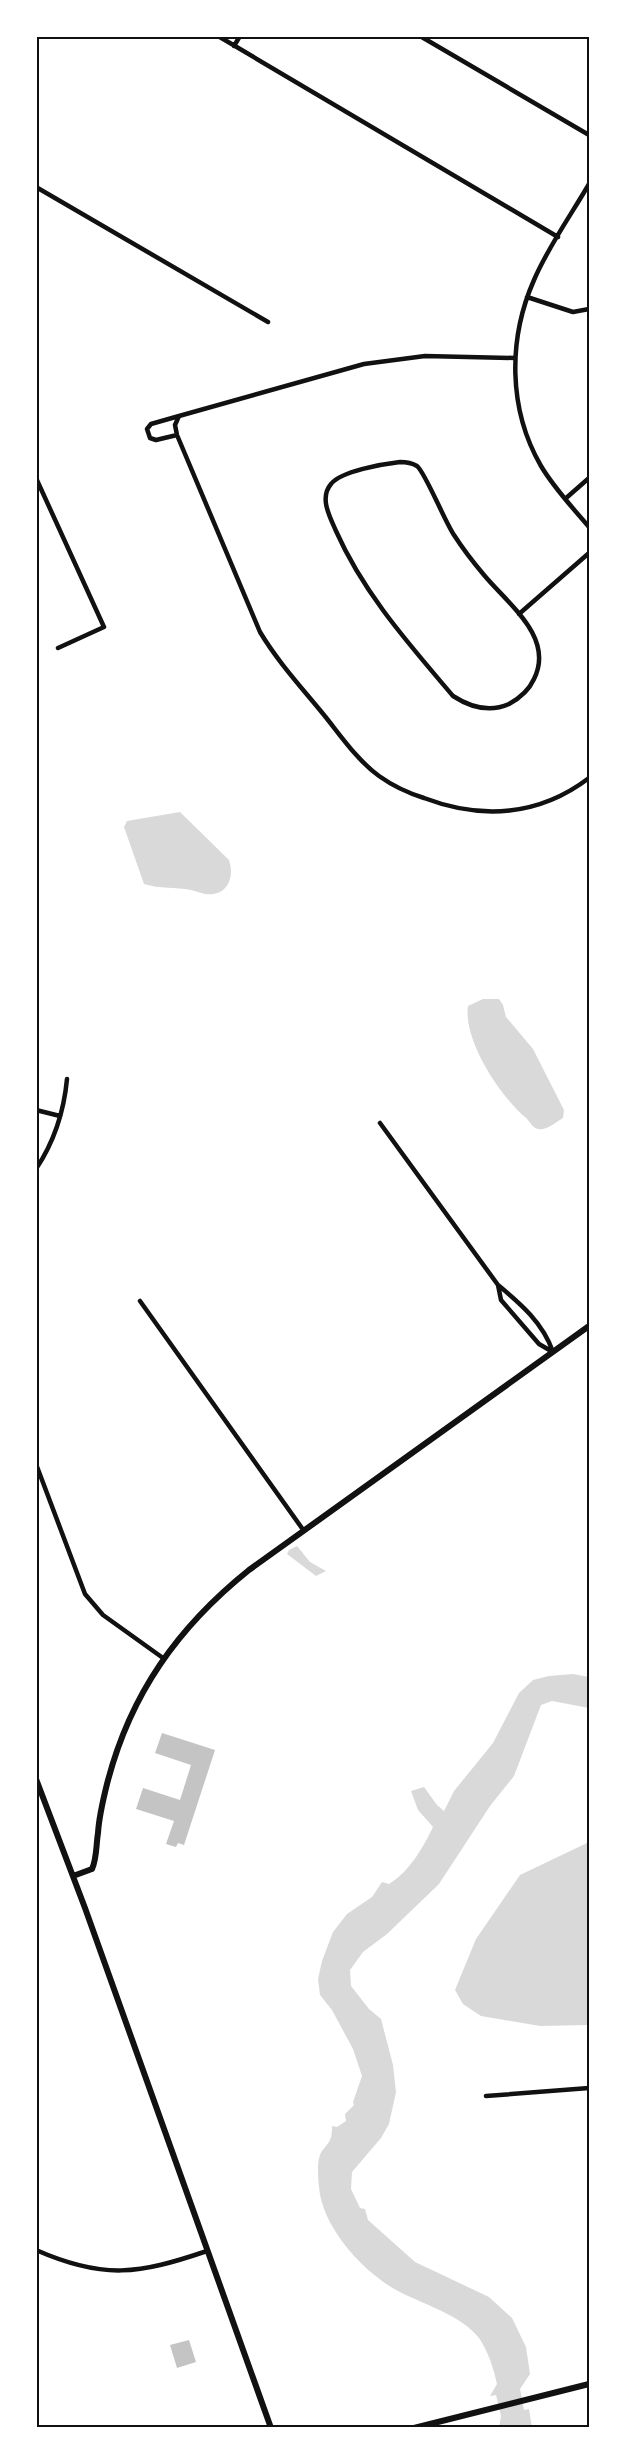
<svg xmlns="http://www.w3.org/2000/svg" width="625" height="2464" viewBox="0 0 625 2464" font-family="'Golos Text',sans-serif">
  <rect width="100%" height="100%" fill="#fff"/>
  <path fill="#d9d9d9" d="M180,812L229,860C235,878 227,897 205,894C200,893 196,891 191,890C175,887 160,889 144,884L124,827L127,821Z
    M483,999H499L503,1005L506,1017L533,1049L564,1110L563,1118C556,1122 546,1131 538,1129C532,1128 530,1121 525,1117C500,1096 463,1040 468,1006Z
    M297,1546L310,1562L326,1571L316,1576L287,1554L289,1550Z
    M573,1674L589,1677V1708L552,1701L541,1705L514,1776L490,1806L439,1884L387,1934L363,1952L350,1970L351,1986L369,2009L381,2019L393,2065L396,2092L389,2124L381,2138L352,2172L351,2189L360,2208L365,2209L368,2220L415,2262L489,2297L512,2318L526,2347L530,2374L520,2389L524,2410L529,2409L532,2428H499L501,2416L496,2395L490,2396L497,2384C493,2367 489,2353 479,2338C461,2315 425,2305 400,2292C364,2274 322,2227 319,2187C318,2178 317,2162 320,2155C322,2149 328,2145 330,2140C332,2136 332,2130 332,2126L337,2127L346,2121L345,2114L354,2105L353,2102L362,2076L353,2049L332,2010L320,1995L318,1979L322,1961L333,1932L347,1914L372,1897L382,1882L389,1884C409,1872 423,1848 433,1827L418,1810L411,1791L424,1787L437,1805L444,1811L454,1791L493,1743L519,1693L533,1680L549,1676Z
    M589,1842V2025L540,2026L481,2016L463,2004L455,1990L476,1939L520,1875Z"/>
  <path fill="#c4c4c4" d="M162,1733L215,1750L184,1845L178,1843L176,1847L166,1844L174,1821L136,1809L143,1788L180,1800L191,1765L155,1753Z
    M189,2340L196,2362L177,2368L170,2345Z"/>
  <g fill="none" stroke-linecap="round" stroke-linejoin="round">
    <path stroke="#111" stroke-width="4.5" d="M218,36L558,237
      M420,36L589,135
      M234,46L240,36
      M589,184C571,215 548,247 534,280C508,339 508,409 541,466C554,488 572,507 589,527
      M36,187L268,322
      M527,297L573,312L589,309
      M515,358L425,356L364,364L179,416L175,425L177,435L260,632C278,662 302,688 324,715C341,736 357,760 379,776C393,786 408,793 424,798C482,820 539,816 589,778
      M177,435L156,440L150,438L147,429L151,424L179,416
      M400,462C406,462 412,463 417,466C425,472 445,522 454,535C463,549 473,562 484,575C507,603 555,637 534,679C529,690 520,698 509,704C489,713 470,707 453,696C409,644 364,594 336,531C330,517 319,498 331,484C341,471 383,464 400,462Z
      M36,478L104,627L58,648
      M565,499L589,478
      M519,614L589,553
      M36,1110L60,1116
      M380,1123L498,1285C521,1304 543,1323 553,1352
      M36,1169C54,1142 64,1111 67,1079
      M498,1285L501,1300L539,1344L551,1351
      M140,1301L304,1531
      M36,1464L85,1594L103,1615L163,1658
      M486,2096L589,2088
      M36,2250C104,2280 139,2274 207,2251"/>
    <path stroke="#111" stroke-width="6" d="M36,1779L85,1908L271,2428
      M73,1876L92,1869C97,1858 96,1845 98,1833C99,1817 103,1800 107,1784C130,1694 178,1627 249,1570L589,1326
      M414,2428L589,2384"/>
  </g>
  <rect width="625" height="2464" fill="none" stroke="#ffffff" stroke-width="75"/>
  <rect x="38" y="38" width="550" height="2388" fill="none" stroke="#111" stroke-width="2"/>
</svg>
